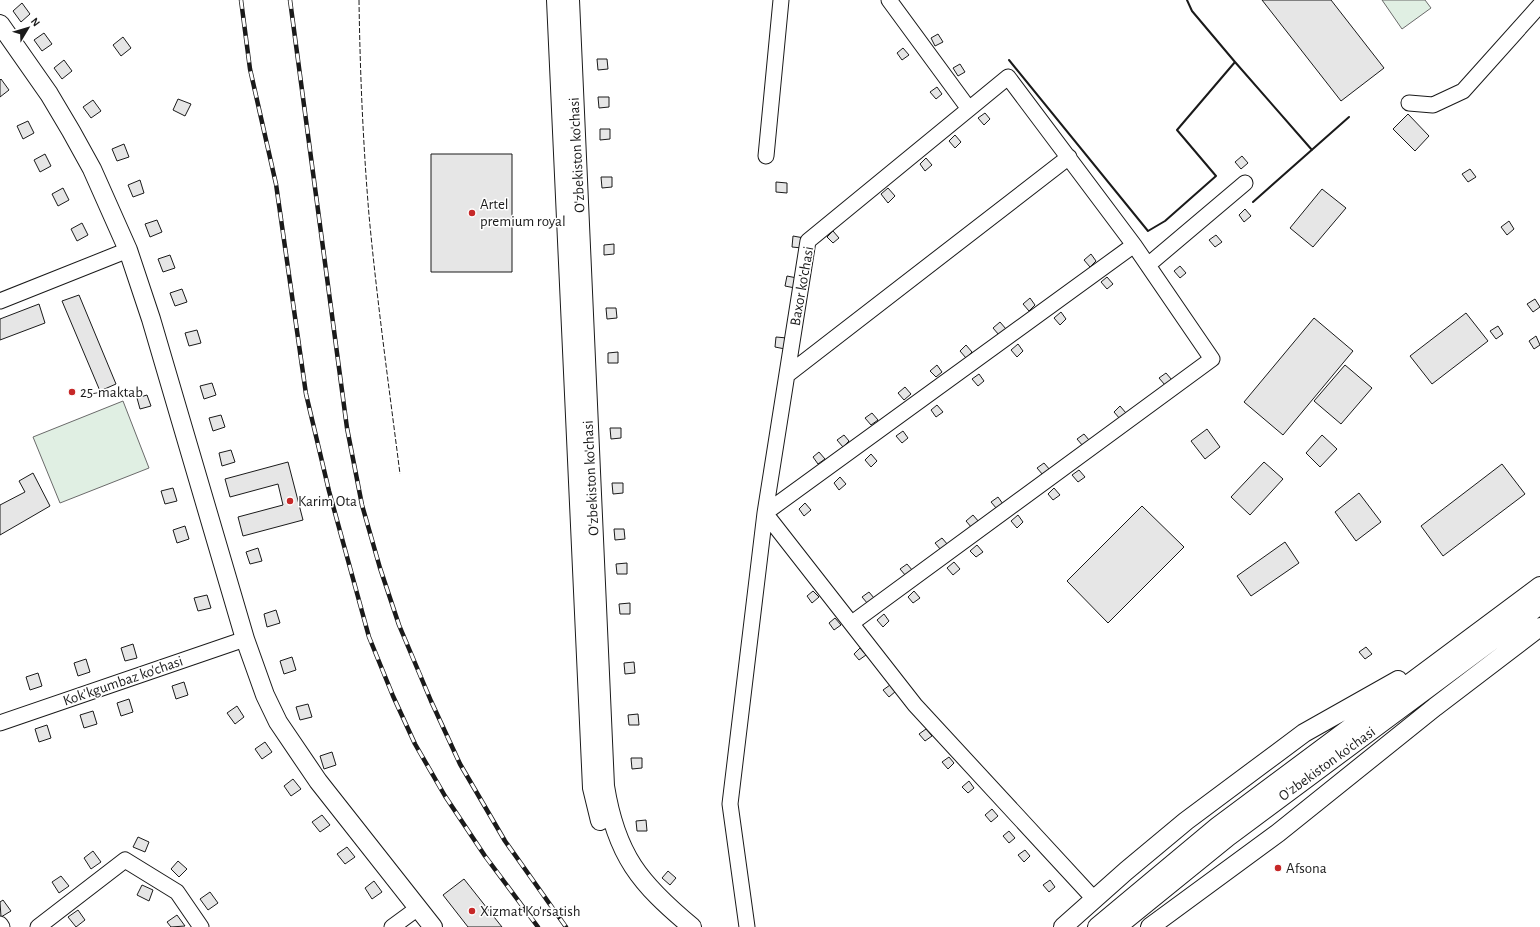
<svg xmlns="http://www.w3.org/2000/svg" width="1540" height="927" viewBox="0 0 1540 927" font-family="'Alegreya Sans',sans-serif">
  <rect width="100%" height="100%" fill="#fff"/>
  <path fill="#e0efe3" stroke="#6a6a6a" d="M1382,0H1425L1431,8L1402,29Z
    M123,401L149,468L60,503L33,437Z"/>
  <path fill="#e6e6e6" stroke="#1a1a1a" d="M1262,0H1331L1384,68L1341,101Z
    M22,3L30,14L21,22L13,11Z
    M44,33L52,44L42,51L34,40Z
    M938,34L943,42L935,46L931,38Z
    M123,37L131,48L121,56L113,45Z
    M903,48L909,55L902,60L897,53Z
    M597,59H607L608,69L598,70Z
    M64,60L72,71L62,79L54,68Z
    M960,64L965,72L958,76L953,68Z
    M1,79L9,90L0,97V80Z
    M937,87L942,94L936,99L930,92Z
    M598,97H609V107L599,108Z
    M178,99L191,104L185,116L173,110Z
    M93,100L101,111L91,118L83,107Z
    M985,113L990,119L984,125L978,118Z
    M1408,114L1429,136L1415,151L1393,129Z
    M28,121L34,133L23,139L17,126Z
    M600,129H610V139L600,140Z
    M955,135L961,142L955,148L949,141Z
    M124,144L129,157L117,161L112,149Z
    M45,154L51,166L40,172L34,160Z
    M431,154H512V272H431Z
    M1242,156L1248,163L1241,169L1235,162Z
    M926,158L932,165L925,171L920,164Z
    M1470,169L1476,177L1468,182L1462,174Z
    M601,177H612V187L602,188Z
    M140,180L144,193L133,197L128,185Z
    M776,182L787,183V193L776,192Z
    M63,188L69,200L58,206L52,194Z
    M888,188L895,196L888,203L881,194Z
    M1322,189L1346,208L1313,247L1290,228Z
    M1245,209L1251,216L1244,222L1239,215Z
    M157,220L162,232L150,237L145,224Z
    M1509,221L1514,229L1507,235L1501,227Z
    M82,223L88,235L77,241L71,229Z
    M833,231L839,238L833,243L827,237Z
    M1216,235L1222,242L1215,247L1209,240Z
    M793,236L804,238L802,248L792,247Z
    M614,244V254L604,255V245Z
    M1091,254L1096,261L1090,267L1084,260Z
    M170,255L175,268L163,272L158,259Z
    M1180,266L1186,273L1180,278L1174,271Z
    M787,276L797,278L795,288L785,286Z
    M1107,277L1113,284L1107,289L1101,282Z
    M182,289L187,302L175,306L170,293Z
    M79,295L116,384L100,391L62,301Z
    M1030,298L1035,305L1029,311L1023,304Z
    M1535,299L1540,307L1533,312L1527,304Z
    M39,304L45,323L0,340V319Z
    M606,308H616L617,318L607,319Z
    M1061,312L1066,319L1060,325L1054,318Z
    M1466,313L1488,341L1432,384L1410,356Z
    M1314,318L1353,351L1283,435L1244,402Z
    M1000,322L1006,329L999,335L993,328Z
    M1498,326L1503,334L1496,339L1490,331Z
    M197,330L201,343L189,346L185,333Z
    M1536,336L1540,345L1534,349L1529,341Z
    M776,337L787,338L785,349L775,347Z
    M1018,344L1023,351L1017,357L1011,350Z
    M966,345L972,352L966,358L960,351Z
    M618,352V363H608V353Z
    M937,365L942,372L936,377L930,371Z
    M1345,365L1372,388L1341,424L1314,401Z
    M1166,373L1172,380L1165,385L1159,378Z
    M979,374L984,381L978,386L972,379Z
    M212,383L216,395L204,399L200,386Z
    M905,387L911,394L904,400L898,393Z
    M147,395L151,406L140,409L137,398Z
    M937,405L943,412L936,417L931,410Z
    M1120,406L1126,413L1120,419L1114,412Z
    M872,413L878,420L871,425L865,418Z
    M221,415L225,427L213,431L209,418Z
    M610,428H621V438L611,439Z
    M1207,429L1220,447L1205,459L1191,441Z
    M903,431L908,438L902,443L896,436Z
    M1084,434L1089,440L1083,446L1077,439Z
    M844,435L849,441L843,447L837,440Z
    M1322,435L1337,449L1320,467L1306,453Z
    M231,450L235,462L222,466L219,453Z
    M819,452L825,459L818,464L813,457Z
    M871,454L877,461L871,467L865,460Z
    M288,462L303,520L243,536L238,517L283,505L278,484L230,497L225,479Z
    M1264,462L1283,479L1250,515L1231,497Z
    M1044,463L1050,470L1043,475L1037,468Z
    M1502,464L1525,494L1443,556L1421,526Z
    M1079,470L1085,477L1078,482L1072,475Z
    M33,473L50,506L0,535V505L25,492L19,481Z
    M840,477L846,484L839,490L834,483Z
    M612,483H623V493L613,494Z
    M173,488L177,501L165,504L161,491Z
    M1054,488L1060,495L1053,500L1048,494Z
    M1359,493L1381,522L1356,541L1335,512Z
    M998,497L1003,504L997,509L991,502Z
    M805,503L811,510L804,516L799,509Z
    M1142,506L1184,547L1108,623L1067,581Z
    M973,515L979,522L972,528L966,521Z
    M1018,515L1023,522L1017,528L1011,521Z
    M185,526L189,539L177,543L173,530Z
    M614,529H624L625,539L615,540Z
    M942,538L948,545L941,550L935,543Z
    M1285,542L1299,563L1251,596L1237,576Z
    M977,545L983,552L976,557L970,551Z
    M258,548L262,561L250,564L246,552Z
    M954,562L960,569L953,575L947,568Z
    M627,563V574H617L616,564Z
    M907,564L913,571L906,576L900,569Z
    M813,591L819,597L812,603L807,596Z
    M914,591L920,598L913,603L908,597Z
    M869,592L874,598L868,604L862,597Z
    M207,595L211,608L198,611L194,598Z
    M630,603V614H620L619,604Z
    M276,610L280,623L267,627L264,614Z
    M884,614L889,621L883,627L877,620Z
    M835,618L841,625L834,630L829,623Z
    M133,644L137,658L125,661L121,648Z
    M1366,647L1372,654L1365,659L1359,652Z
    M860,648L866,655L859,660L854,654Z
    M292,657L296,670L284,674L280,661Z
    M86,659L90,672L78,676L74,663Z
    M634,662L635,673L625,674L624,663Z
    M38,673L42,686L30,690L26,677Z
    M184,682L188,695L176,699L172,686Z
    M890,685L896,691L889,697L883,690Z
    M129,699L133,712L121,716L117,703Z
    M308,704L312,717L300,720L296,707Z
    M237,706L244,717L235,724L227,713Z
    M93,711L97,724L84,728L80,715Z
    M638,714L639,725H629L628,715Z
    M47,725L51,738L39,742L35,729Z
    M926,729L932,736L925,741L919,734Z
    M265,742L272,752L262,759L255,749Z
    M332,752L336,765L324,769L320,756Z
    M949,757L954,763L948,769L942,762Z
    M631,758H642V768L632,769Z
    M293,779L301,789L291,796L284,786Z
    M969,781L974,788L968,793L962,787Z
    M992,809L998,816L991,822L985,815Z
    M322,815L330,825L320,832L312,822Z
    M646,820L647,831H637L636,821Z
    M1009,831L1015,838L1009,843L1003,836Z
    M138,837L149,842L145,852L133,847Z
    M347,847L355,857L345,864L337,854Z
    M1025,850L1030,856L1024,862L1018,855Z
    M93,851L101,862L91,869L84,858Z
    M178,861L187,869L179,877L171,869Z
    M668,871L676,878L670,885L662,878Z
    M61,876L69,886L59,893L52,882Z
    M464,879L502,927H468L443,895Z
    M1050,880L1055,887L1049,892L1043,885Z
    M374,881L382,892L372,899L365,888Z
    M142,885L153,890L149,901L137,895Z
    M210,892L218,903L208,910L200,899Z
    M3,900L11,911L1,917L0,902Z
    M78,910L85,920L76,927L68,917Z
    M177,915L185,926L171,927L167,922Z"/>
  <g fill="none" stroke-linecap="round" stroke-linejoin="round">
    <defs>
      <path id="minor" d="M889,0L969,109L1008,77L1134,245
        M1409,103L1433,105L1463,91L1540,5
        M969,109L808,241L765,513L915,705L1095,900
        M766,156L781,0
        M1148,265L1245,183
        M0,301L128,250
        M787,375L1069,157
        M0,723L245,639
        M0,924L2,927
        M38,927L125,860L177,892L201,927
        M392,927L418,908
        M747,927L730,804L765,513L1134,245L1212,359L852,623"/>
      <path id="major" d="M556,0L592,788L600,821
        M570,0L605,786C616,855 640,884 692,927
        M0,24L49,94L71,131L92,169L128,250L151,319L245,639L265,695L278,722L318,781L433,927
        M1063,927L1126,871L1186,821L1304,733L1398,680
        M1097,927L1218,826L1540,586
        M1117,927L1228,837L1540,605
        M1150,927L1278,833L1435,707L1540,627"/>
    </defs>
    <use href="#minor" stroke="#1a1a1a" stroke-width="17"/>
    <use href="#major" stroke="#1a1a1a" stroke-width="20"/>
    <use href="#minor" stroke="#fff" stroke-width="15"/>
    <use href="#major" stroke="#fff" stroke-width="18"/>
    <defs>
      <path id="rail" d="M241,0L250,69L276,184L306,394L329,491L369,637L393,696L415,744L445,796L485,856L538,927
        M290,0L347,428L362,505L380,568L399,625L431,701L460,764L505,841L566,927"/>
    </defs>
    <use href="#rail" stroke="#1a1a1a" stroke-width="4.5"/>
    <use href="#rail" stroke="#fff" stroke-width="3" stroke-dasharray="9" stroke-linecap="butt"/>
    <path stroke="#1a1a1a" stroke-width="1" stroke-dasharray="5 2" stroke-linecap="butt" d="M359,0C360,72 363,143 369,215C377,301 389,387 400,474"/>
    <path stroke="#1a1a1a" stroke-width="2" d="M1187,0L1192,11L1235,62L1312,150
      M1009,60L1148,231L1165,221L1216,176L1177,130L1235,62
      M1253,202L1349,117"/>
  </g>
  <g fill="#c62828" stroke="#fff" stroke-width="1.5">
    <circle cx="472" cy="213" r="4"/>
    <circle cx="72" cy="392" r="4"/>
    <circle cx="290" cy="501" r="4"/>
    <circle cx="1278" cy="868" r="4"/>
    <circle cx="472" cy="911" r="4"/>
  </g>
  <g text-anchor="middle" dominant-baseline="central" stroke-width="3" stroke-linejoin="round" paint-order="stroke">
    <g font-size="15" fill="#1a1a1a" stroke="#fff">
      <text transform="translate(577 155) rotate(-93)">O'zbekiston ko'chasi</text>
      <text transform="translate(802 286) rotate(-80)">Baxor ko'chasi</text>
      <text transform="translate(591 478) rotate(-93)">O'zbekiston ko'chasi</text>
      <text transform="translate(123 681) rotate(-19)">Kok'kgumbaz ko'chasi</text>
      <text transform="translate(1327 764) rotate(-36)">O'zbekiston ko'chasi</text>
    </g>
    <g font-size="15" fill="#1a1a1a" stroke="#fff" text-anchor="start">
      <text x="480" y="204">Artel<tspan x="480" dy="17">premium royal</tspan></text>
      <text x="80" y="392">25-maktab</text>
      <text x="298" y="501">Karim Ota</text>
      <text x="1286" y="868">Afsona</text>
      <text x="480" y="911">Xizmat Ko'rsatish</text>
    </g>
  </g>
  <g transform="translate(28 28) rotate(52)" stroke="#ffffff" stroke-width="3" paint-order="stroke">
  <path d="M0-3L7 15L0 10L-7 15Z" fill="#1a1a1a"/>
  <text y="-6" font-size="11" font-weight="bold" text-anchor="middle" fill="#1a1a1a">N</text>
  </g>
</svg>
